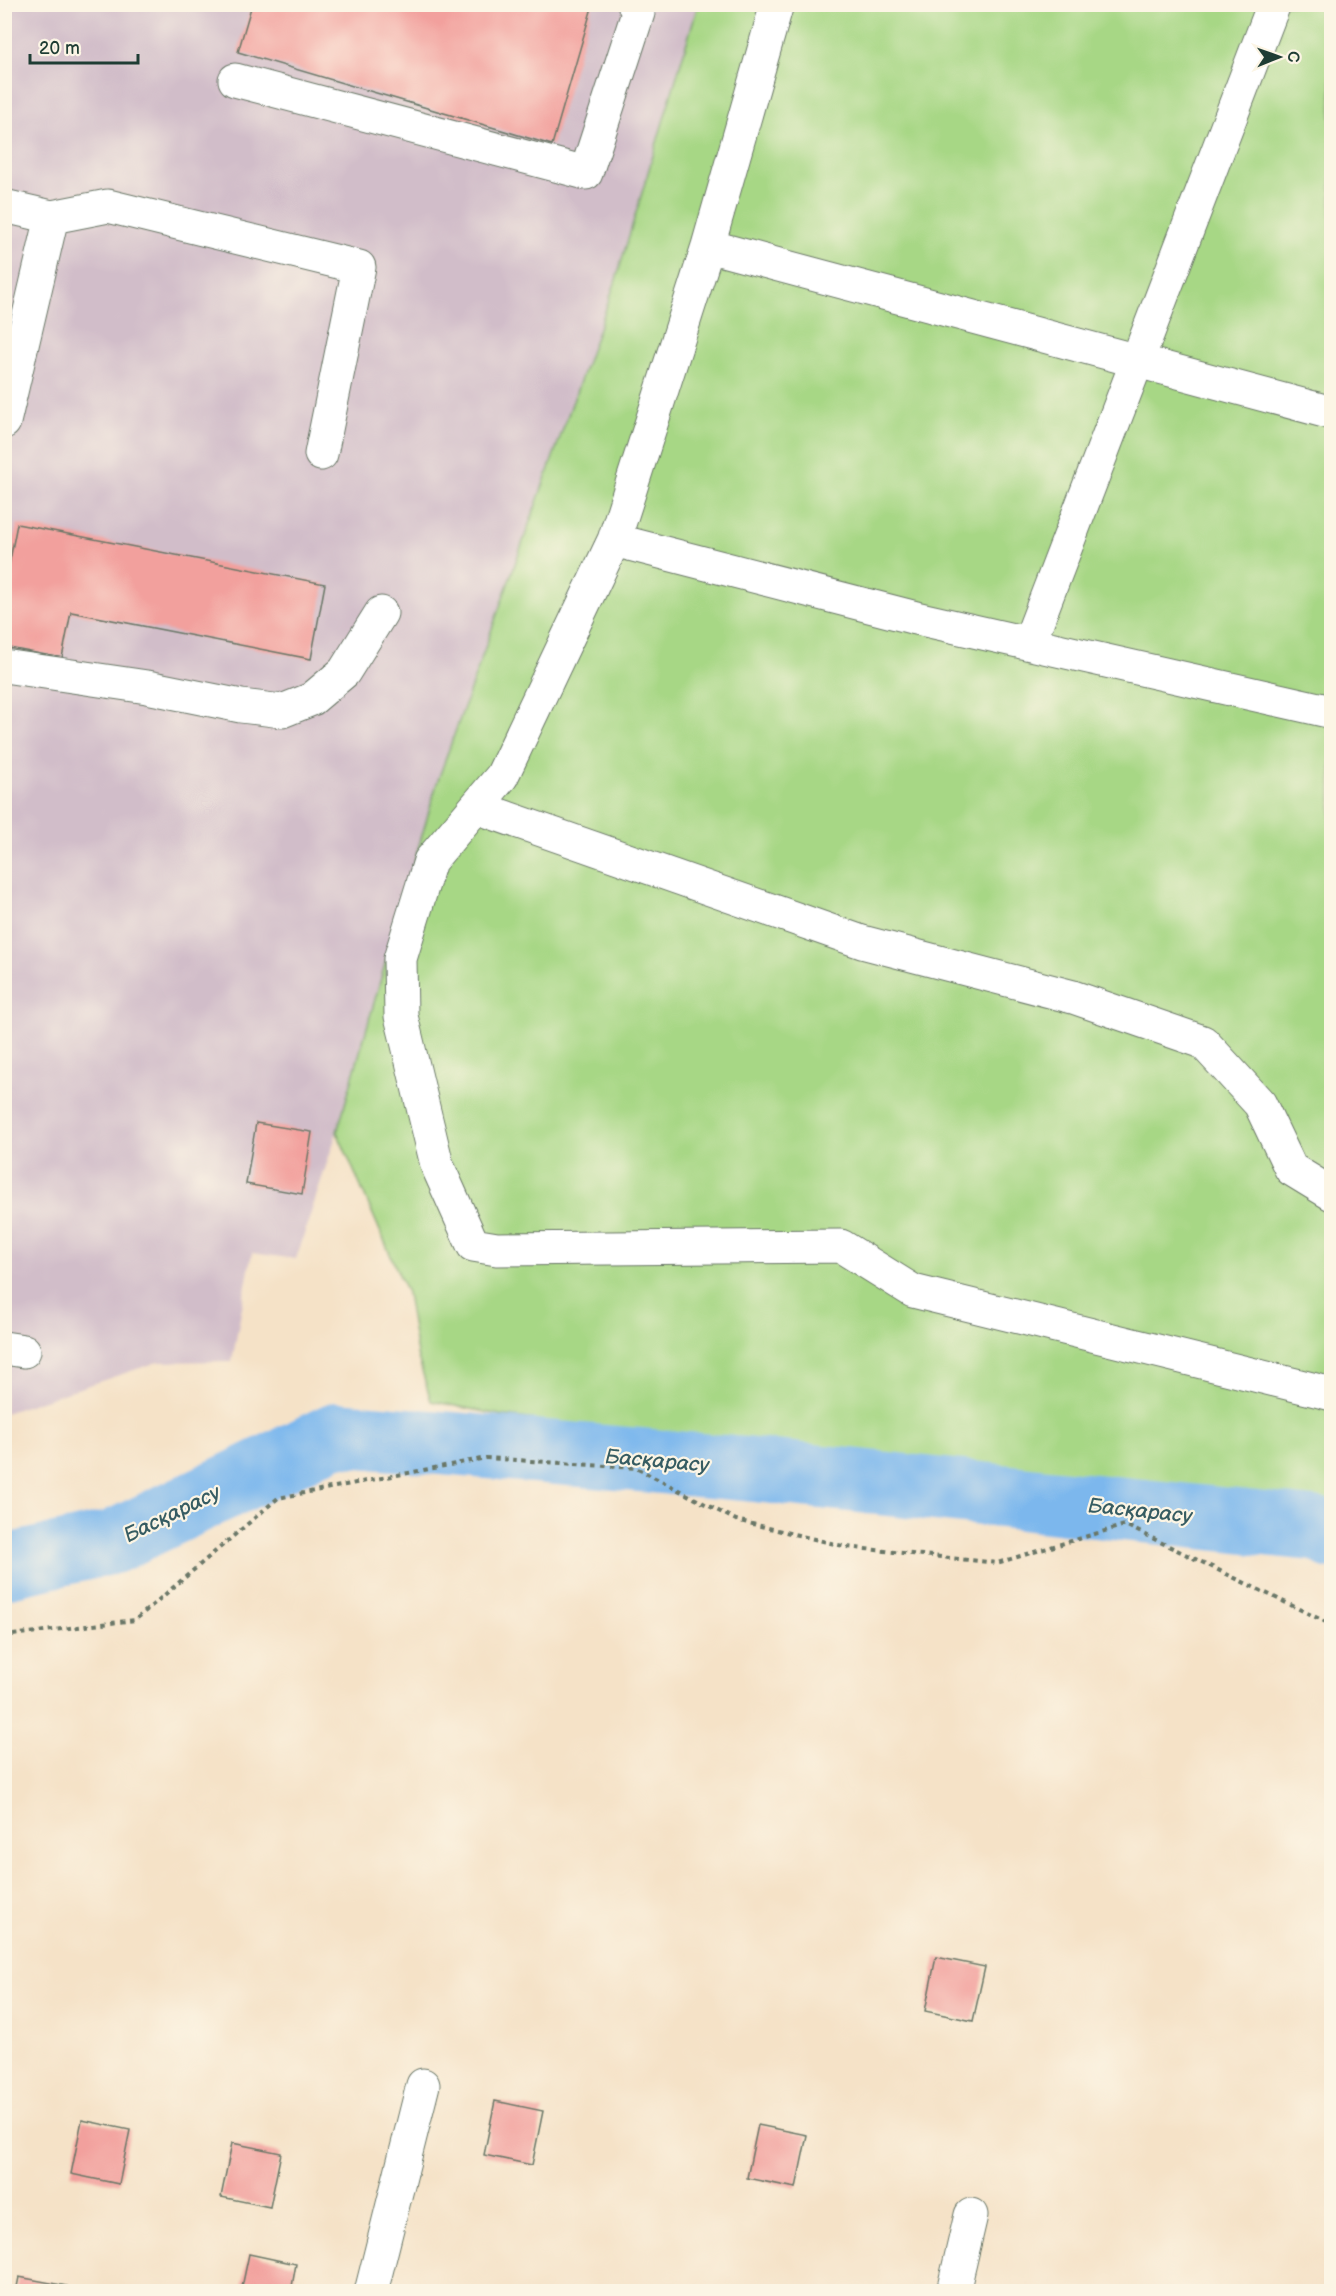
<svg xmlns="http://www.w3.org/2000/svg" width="1336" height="2296" viewBox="0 0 1336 2296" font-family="'Balsamiq Sans',sans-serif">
  <rect width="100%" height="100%" fill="#fcf5e5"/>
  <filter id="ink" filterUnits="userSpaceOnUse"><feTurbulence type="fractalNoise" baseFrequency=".0167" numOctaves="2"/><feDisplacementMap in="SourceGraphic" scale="12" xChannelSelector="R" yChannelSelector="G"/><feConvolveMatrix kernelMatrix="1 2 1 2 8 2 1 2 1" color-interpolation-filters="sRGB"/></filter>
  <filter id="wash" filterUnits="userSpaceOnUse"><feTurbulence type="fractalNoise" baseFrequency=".008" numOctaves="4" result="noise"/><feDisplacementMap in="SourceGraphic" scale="24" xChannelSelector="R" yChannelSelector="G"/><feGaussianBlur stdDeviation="1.35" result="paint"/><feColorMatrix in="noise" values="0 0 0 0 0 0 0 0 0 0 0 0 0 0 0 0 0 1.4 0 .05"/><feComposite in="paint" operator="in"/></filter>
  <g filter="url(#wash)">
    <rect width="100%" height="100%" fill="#f5e2c7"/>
    <path fill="#d1bdc9" d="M4,5H698L615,283L437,783L337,1132L296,1259L252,1253L232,1361L158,1362L5,1413Z"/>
    <path fill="#a7d785" stroke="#638a5c" stroke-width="1.5" d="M698,5H1331V1565L1323,1564L1193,1508L1021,1490L844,1449L677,1439L500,1415L431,1401L417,1354L407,1293L337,1132L437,783L615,283Z"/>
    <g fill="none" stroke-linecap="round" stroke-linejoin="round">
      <path stroke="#7bb7ed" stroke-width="64" d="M4,1567L113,1542L336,1434L745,1469L1322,1530L1332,1537"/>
    </g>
    <g id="blocks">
      <path fill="#f2a09d" d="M252,4H593L552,145L238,52Z
        M17,524L325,584L311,659L71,612L62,658L4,647V591Z
        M256,1123L312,1132L302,1194L246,1184Z
        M936,1957L985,1967L973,2021L925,2011Z
        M495,2101L543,2111L532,2165L484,2155Z
        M82,2120L130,2130L119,2184L71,2174Z
        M758,2125L807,2135L796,2188L747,2178Z
        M232,2143L281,2153L270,2207L221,2197Z
        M249,2254L296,2264L291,2292H241Z
        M19,2277L67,2286L66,2292H16Z"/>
    </g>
  </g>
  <g filter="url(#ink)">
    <use href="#blocks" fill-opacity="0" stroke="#6a7767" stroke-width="1.5"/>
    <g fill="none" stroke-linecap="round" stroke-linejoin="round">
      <defs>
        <path id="minor" d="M777,4L708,246L614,540L916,618L1332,712
          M235,80L586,173L638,13L634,4
          M4,206L52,217L108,206L359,267L321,454
          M708,246L1332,413
          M4,422L52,217
          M614,540L502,776L430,861L400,959L401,1016L437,1165L473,1245L497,1249L841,1246L913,1291L1332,1394
          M1029,643L1274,4
          M4,666L147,687L241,706L282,711L312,699L344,672L381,613
          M476,807L862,942L1073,997L1203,1042L1260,1104L1291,1169L1332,1194
          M4,1348L24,1351
          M371,2292L423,2085
          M953,2292L971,2215"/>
      </defs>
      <use href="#minor" stroke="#6a7767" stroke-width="35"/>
      <path stroke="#6a7767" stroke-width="4" stroke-dasharray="4.5 4.5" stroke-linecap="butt" d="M4,1636L135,1620L278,1498L486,1458L636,1468L736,1520L847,1547L997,1563L1125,1525L1332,1625"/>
      <use href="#minor" stroke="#fff" stroke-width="33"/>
    </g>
  </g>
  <g text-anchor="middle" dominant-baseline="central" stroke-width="4.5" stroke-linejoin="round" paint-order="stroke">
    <g font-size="21" font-style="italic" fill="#365c62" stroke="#fcf5e5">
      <text transform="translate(657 1461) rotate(5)">Басқарасу</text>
      <text transform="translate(1140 1511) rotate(6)">Басқарасу</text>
      <text transform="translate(172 1514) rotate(-26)">Басқарасу</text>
    </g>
  </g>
  <rect width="1336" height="2296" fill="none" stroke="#fcf5e5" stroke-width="24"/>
  <g transform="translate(1279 57) rotate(89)" stroke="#fcf5e5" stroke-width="4.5" paint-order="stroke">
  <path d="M0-4.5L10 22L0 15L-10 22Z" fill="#1f3d34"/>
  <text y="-9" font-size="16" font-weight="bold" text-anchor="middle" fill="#1f3d34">С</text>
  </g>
  <path d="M30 54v9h108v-9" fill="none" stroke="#1f3d34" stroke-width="3"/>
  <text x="39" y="54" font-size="18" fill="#1f3d34" stroke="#fcf5e5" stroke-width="4.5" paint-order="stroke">20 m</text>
</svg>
